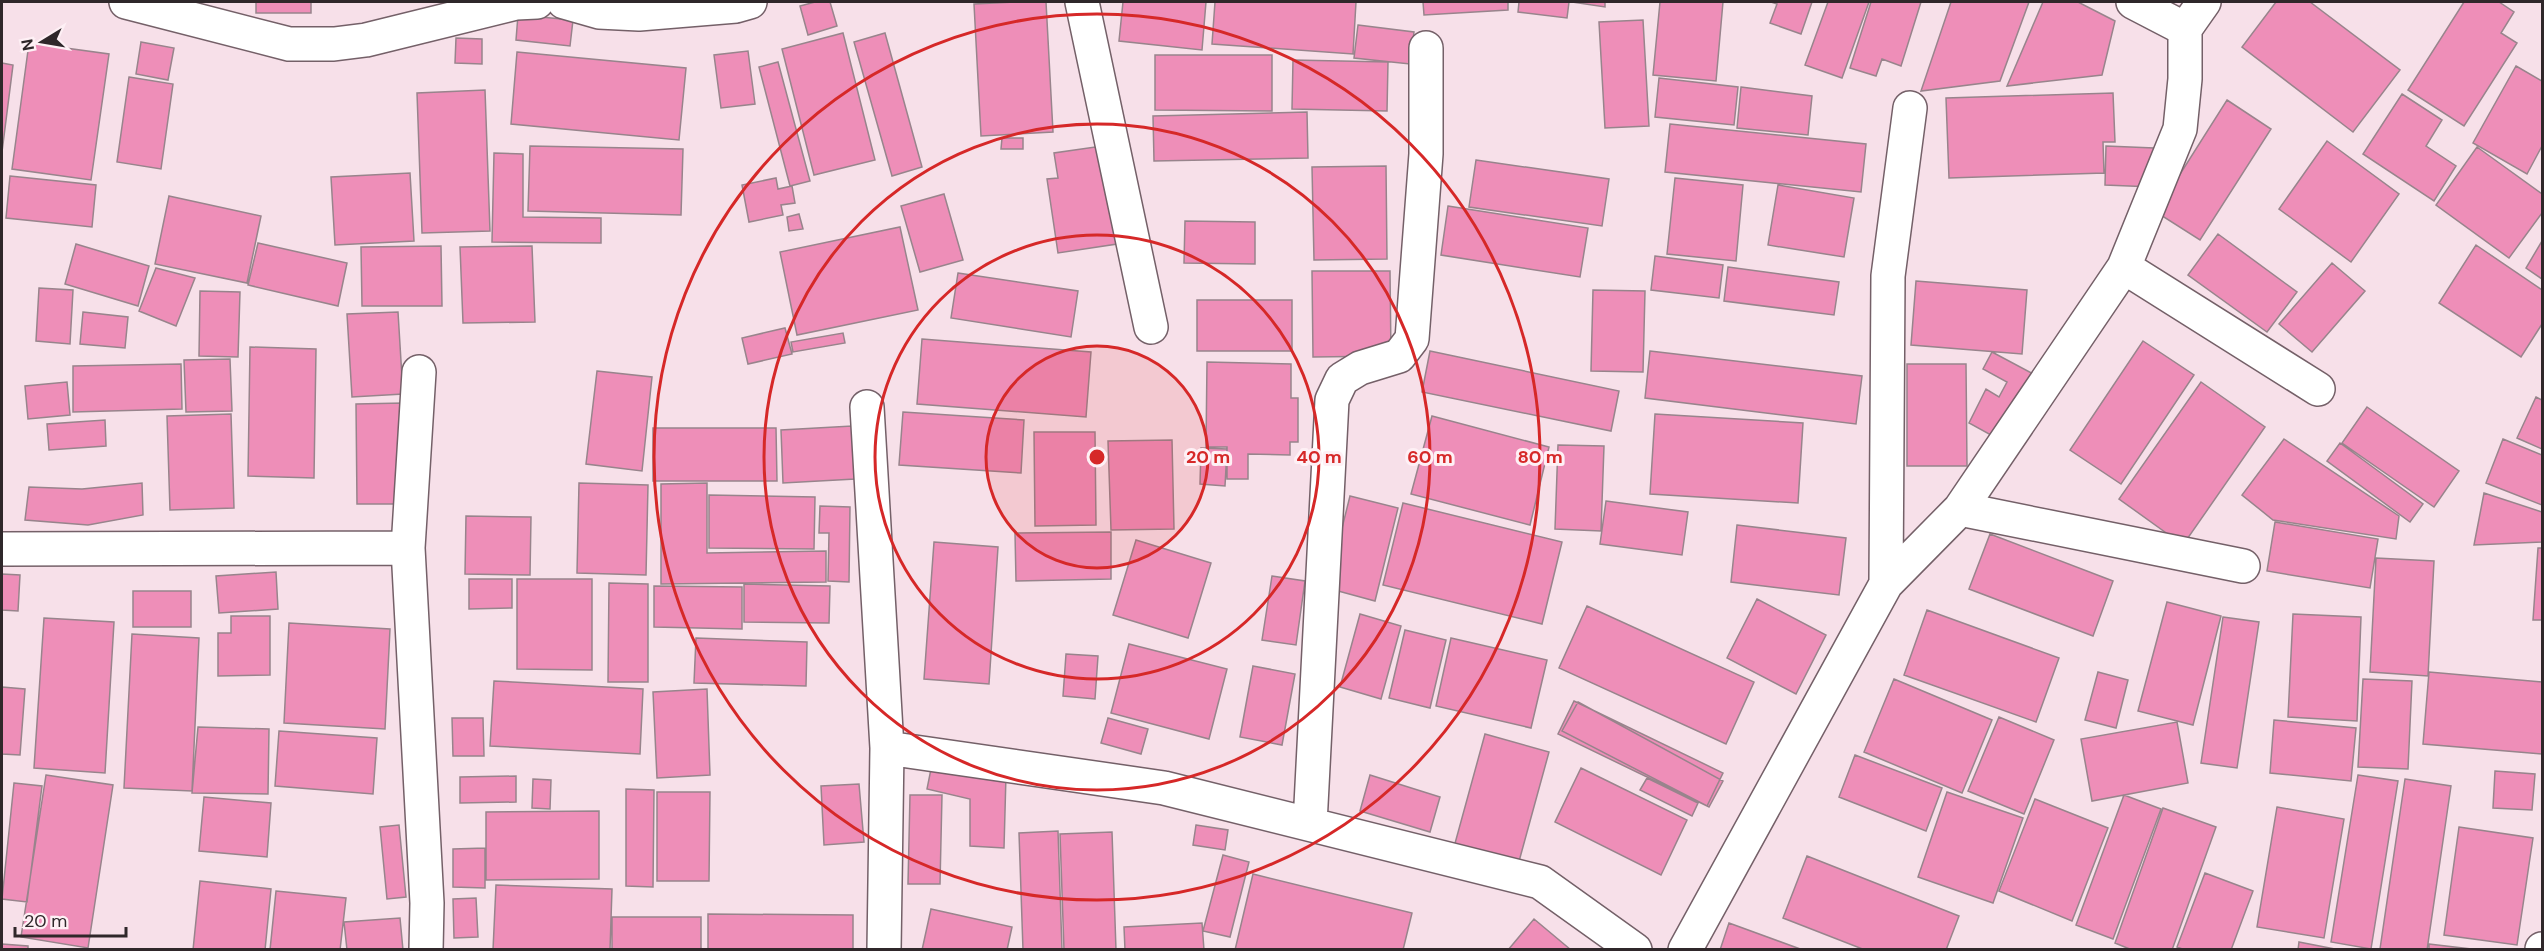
<svg xmlns="http://www.w3.org/2000/svg" width="2544" height="951" viewBox="0 0 2544 951" font-family="'DM Sans',sans-serif">
  <rect width="100%" height="100%" fill="#f7e0e9"/>
  <path fill="#ee8eb8" stroke="#98848c" stroke-width="1.5" d="M256,2H311V13H256Z
    M815,2H830L837,26L808,35L800,6Z
    M1015,2H1046L1053,132L981,136L974,4Z
    M1123,2H1206L1202,50L1119,41Z
    M1215,2H1356L1353,54L1212,44Z
    M1423,2H1508V10L1424,15Z
    M1519,2H1569L1567,18L1518,12Z
    M1572,2H1605V7Z
    M1660,2H1723L1716,81L1653,75Z
    M1771,2H1812L1801,34L1770,23L1777,4Z
    M1828,2H1869L1842,78L1805,65Z
    M1871,2H1921L1901,66L1882,59L1876,76L1850,68Z
    M1951,2H2029L2000,81L1921,91Z
    M2043,2H2078L2115,21L2102,75L2007,86Z
    M2276,2H2310L2400,70L2353,132L2242,47Z
    M2464,2H2499L2514,12L2501,33L2517,43L2464,126L2408,90Z
    M518,15L573,20L570,46L516,40Z
    M1643,20L1649,126L1605,128L1599,22Z
    M1358,25L1414,32L1410,64L1354,58Z
    M843,33L875,160L814,175L782,49Z
    M885,33L922,167L892,176L854,42Z
    M456,38L482,39V64L455,63Z
    M141,42L174,48L168,80L136,74Z
    M29,43L109,54L91,180L12,169Z
    M748,51L755,104L721,108L714,55Z
    M517,52L686,68L679,140L511,124Z
    M1155,55H1272V111L1155,110Z
    M1293,60L1388,62L1387,111L1292,109Z
    M778,62L810,181L790,186L759,67Z
    M2,63L13,65L2,152Z
    M2516,66L2542,81V146L2527,174L2473,143Z
    M129,77L173,84L161,169L117,162Z
    M1659,78L1738,87L1734,125L1655,117Z
    M1741,87L1812,96L1808,135L1737,128Z
    M485,90L490,231L422,233L417,93Z
    M2113,93L2115,142H2103L2104,173L1949,178L1946,98Z
    M2402,94L2442,120L2426,146L2456,166L2434,201L2363,154Z
    M2227,100L2271,129L2200,240L2156,212Z
    M1307,112L1308,158L1154,161L1153,116Z
    M1670,124L1866,144L1861,192L1665,172Z
    M1002,138H1023V149H1001Z
    M2327,141L2399,194L2351,262L2279,209Z
    M530,146L683,149L681,215L528,211Z
    M1102,146L1117,244L1058,253L1047,179L1058,178L1054,153Z
    M2106,146L2154,148L2153,187L2105,185Z
    M2477,147L2542,194V213L2509,258L2436,205Z
    M494,153L523,154V217L601,218V243L492,242Z
    M1476,160L1609,179L1602,226L1469,207Z
    M1386,166L1387,259L1314,260L1312,167Z
    M410,173L414,241L335,245L331,177Z
    M10,176L96,185L92,227L6,218Z
    M776,178L778,189L792,186L795,203L781,205L783,215L749,222L742,185Z
    M1675,178L1743,185L1736,261L1667,254Z
    M1778,185L1854,198L1844,257L1768,245Z
    M944,194L963,260L920,272L901,206Z
    M169,196L261,216L247,283L155,264Z
    M1448,206L1588,228L1580,277L1441,255Z
    M799,214L803,229L789,231L787,217Z
    M1185,221L1255,222V264L1184,263Z
    M900,227L918,310L797,335L780,252Z
    M2218,234L2297,292L2267,332L2188,275Z
    M2542,241V279L2526,268Z
    M258,243L347,263L338,306L248,285Z
    M76,244L149,266L138,306L65,284Z
    M2476,245L2542,290V324L2521,357L2439,303Z
    M441,246L442,306H362L361,247Z
    M532,246L535,322L463,323L460,247Z
    M1655,256L1723,265L1719,298L1651,290Z
    M2332,263L2365,291L2312,352L2279,324Z
    M1728,267L1839,282L1834,315L1724,301Z
    M156,268L195,278L176,326L139,311Z
    M1312,271H1390L1391,356L1313,357Z
    M958,273L1078,291L1071,337L951,318Z
    M1916,281L2027,290L2022,354L1911,345Z
    M39,288L73,290L70,344L36,341Z
    M1593,290L1645,291L1643,372L1591,371Z
    M200,291L240,292L238,357L199,356Z
    M1197,300H1292V351H1197Z
    M83,312L128,317L125,348L80,344Z
    M398,312L403,394L352,397L347,314Z
    M785,328L792,354L748,364L742,338Z
    M843,333L845,343L793,352L791,342Z
    M922,339L1091,352L1086,417L917,404Z
    M2143,341L2194,375L2121,484L2070,450Z
    M250,347L316,349L314,478L248,476Z
    M1430,351L1619,391L1611,431L1422,392Z
    M1650,351L1862,376L1856,424L1645,398Z
    M1992,352L2035,375L2000,440L1969,423L1986,389L1999,397L2007,382L1983,369Z
    M230,359L232,411L186,412L184,360Z
    M1207,362L1291,364V398H1298V442H1290V455L1248,454V479H1227V447H1206Z
    M181,364L182,409L73,412V366Z
    M1907,364H1966L1967,466H1907Z
    M597,371L652,377L642,471L586,464Z
    M67,382L70,415L28,419L25,386Z
    M2201,382L2265,427L2183,545L2119,499Z
    M2536,397L2542,400V449L2517,438Z
    M403,403L404,504H357L356,404Z
    M2367,407L2459,471L2434,507L2342,443Z
    M903,412L1024,420L1021,473L899,465Z
    M231,414L234,508L170,510L167,416Z
    M1655,414L1803,423L1798,503L1650,494Z
    M1432,416L1549,447L1530,525L1411,494Z
    M105,420L106,446L49,450L47,424Z
    M852,426L855,479L783,483L781,430Z
    M653,428H776L777,481H653Z
    M1034,432H1095L1096,525L1035,526Z
    M2284,439L2399,516L2396,539L2273,520L2242,495Z
    M2503,439L2542,455V505L2486,483Z
    M1172,440L1174,529L1111,530L1108,441Z
    M2340,443L2423,504L2410,522L2327,461Z
    M1558,445L1604,446L1601,531L1555,529Z
    M1201,448L1227,449L1225,486L1200,484Z
    M142,483L143,515L88,525L25,520L29,487L82,489Z
    M579,483L648,485L646,575L577,573Z
    M707,483V553L826,551V582L661,584V484Z
    M2484,493L2542,512V542L2474,545Z
    M709,495L815,497L814,549L709,548Z
    M1350,496L1398,508L1375,601L1327,588Z
    M1606,501L1688,512L1682,555L1600,544Z
    M1403,503L1562,542L1542,624L1383,585Z
    M820,506L850,507L849,582L828,581L829,533H819Z
    M466,516L531,517L530,575L465,574Z
    M2275,522L2378,539L2370,588L2267,571Z
    M1737,525L1846,538L1839,595L1731,582Z
    M1111,532V579L1016,581L1015,533Z
    M1990,534L2113,581L2093,636L1969,589Z
    M1136,540L1211,563L1188,638L1113,615Z
    M934,542L998,547L989,684L924,679Z
    M2538,548H2542V620H2533Z
    M2376,558L2434,561L2428,676L2370,672Z
    M276,572L278,609L219,613L216,576Z
    M2,574L20,575L18,611L2,610Z
    M1272,576L1305,581L1296,645L1262,640Z
    M469,579H512V608L469,609Z
    M517,579H592V670L517,669Z
    M609,583L648,584V682H608Z
    M744,584L830,586L829,623L744,622Z
    M654,586L742,587V629L654,627Z
    M133,591H191V627H133Z
    M1757,599L1826,635L1796,694L1727,658Z
    M2167,602L2221,616L2193,725L2138,711Z
    M1587,606L1754,682L1726,744L1559,668Z
    M1927,610L2059,658L2036,722L1904,675Z
    M1360,614L1401,626L1381,699L1340,687Z
    M2293,614L2361,617L2357,721L2288,717Z
    M231,616H270V675L218,676V633H231Z
    M2223,617L2259,622L2237,768L2201,763Z
    M44,618L114,622L105,773L34,768Z
    M289,623L390,629L385,729L284,723Z
    M1405,630L1446,640L1430,708L1389,698Z
    M132,634L199,638L192,791L124,788Z
    M696,638L807,642L806,686L694,683Z
    M1451,638L1547,660L1531,728L1436,706Z
    M1129,644L1227,669L1209,739L1111,713Z
    M1066,654L1098,656L1095,699L1063,696Z
    M1253,666L1295,674L1282,745L1240,737Z
    M2098,672L2128,680L2116,728L2085,720Z
    M2429,672L2542,682V754L2423,744Z
    M1894,679L1992,720L1962,793L1864,752Z
    M2363,679L2412,681L2408,769L2358,767Z
    M494,681L643,689L640,754L490,746Z
    M2,687L25,689L20,755L2,754Z
    M707,689L710,775L657,778L653,692Z
    M1574,701L1723,773L1707,806L1558,734Z
    M1578,702L1723,781L1709,807L1562,731Z
    M1999,717L2054,740L2024,814L1968,791Z
    M452,718H483L484,756H453Z
    M1108,718L1148,729L1141,754L1101,743Z
    M2274,720L2356,728L2351,781L2270,773Z
    M2177,722L2188,783L2092,801L2081,739Z
    M198,727L269,729L268,794L192,793Z
    M279,731L377,738L373,794L275,786Z
    M1485,734L1549,752L1518,865L1454,847Z
    M1855,755L1942,788L1926,831L1839,797Z
    M933,759L1006,775L1004,848L970,846V799L927,789Z
    M1581,768L1687,820L1661,875L1555,822Z
    M2495,771L2535,774L2532,810L2493,808Z
    M46,775L113,785L88,948L21,937Z
    M1370,775L1440,797L1430,832L1360,811Z
    M2358,775L2398,781L2371,949L2331,942Z
    M516,776V802L460,803V777Z
    M1647,778L1698,803L1692,816L1640,790Z
    M533,779L551,780L550,809L532,808Z
    M2405,779L2451,786L2427,950H2382L2380,949Z
    M14,783L42,786L27,902L2,899Z
    M859,784L864,842L824,845L821,786Z
    M626,789L654,790L653,887L626,886Z
    M657,792H710L709,881H657Z
    M1947,792L2023,818L1993,903L1918,877Z
    M910,795H942L940,884H908Z
    M2124,795L2161,809L2113,939L2076,925Z
    M204,797L271,803L267,857L199,851Z
    M2035,799L2108,828L2072,921L1999,891Z
    M2277,807L2344,819L2324,938L2257,927Z
    M2163,808L2216,827L2172,950H2132L2115,943Z
    M599,811V879L486,880V812Z
    M399,825L406,897L387,899L380,827Z
    M1196,825L1228,830L1225,850L1193,845Z
    M2459,827L2533,838L2517,945L2444,935Z
    M1058,831L1062,950H1023L1019,833Z
    M1112,832L1116,950H1064L1060,834Z
    M485,848V888L453,887V849Z
    M1223,855L1249,862L1230,937L1203,931Z
    M1807,856L1959,916L1946,950H1865L1783,918Z
    M2205,873L2253,891L2231,950H2185L2177,947Z
    M1253,874L1412,913L1403,950H1235Z
    M200,881L271,889L265,950H193Z
    M496,885L612,889L610,950H493Z
    M276,891L346,898L340,950H270Z
    M476,898L478,937L454,938L453,899Z
    M931,909L1012,927L1007,950H922Z
    M708,914L853,915V950H708Z
    M612,917H701V950H612Z
    M400,918L403,950H347L344,922Z
    M1534,919L1571,950H1508Z
    M1202,923L1204,950H1125L1124,927Z
    M1729,923L1803,950H1720Z
    M2299,942L2340,950H2298Z
    M2,944L28,946V950H2Z
    M2429,944L2471,949V950H2429Z"/>
  <g fill="none" stroke-linecap="round" stroke-linejoin="round">
    <defs>
      <path id="minor" d="M126,2L289,44H334L366,40L516,3L537,2
        M564,2L599,12L639,14L736,6L750,2
        M1082,2L1151,327
        M2133,2L2185,29
        M2124,267L2318,389
        M419,372L408,548L427,903L426,950
        M867,407L887,748L884,950
        M1960,509L2243,566
        M2,549L408,548
        M1886,584L1888,276L1910,108
        M887,748L1164,788L1540,882L1635,950
        M1310,824L1332,400L1342,379L1360,368L1399,356L1412,339L1426,154V48
        M1685,950L1886,584L1960,509L2124,267L2180,129L2185,79V29L2204,2
        M2542,950V949"/>
    </defs>
    <use href="#minor" stroke="#746068" stroke-width="36"/>
    <use href="#minor" stroke="#fff" stroke-width="33"/>
  </g>
  <circle cx="1097" cy="457" r="111" fill="#d62828" fill-opacity=".12"/>
  <g fill="none" stroke="#d62828" stroke-width="3">
    <circle cx="1097" cy="457" r="111"/>
    <circle cx="1097" cy="457" r="222"/>
    <circle cx="1097" cy="457" r="333"/>
    <circle cx="1097" cy="457" r="443"/>
  </g>
  <circle cx="1097" cy="457" r="9" fill="#d62828" stroke="#fef0f5" stroke-width="3"/>
  <g font-size="18" text-anchor="middle" font-weight="bold" fill="#d62828" stroke="#fef0f5" stroke-width="6" stroke-linejoin="round" paint-order="stroke">
    <text x="1208" y="463">20 m</text>
    <text x="1319" y="463">40 m</text>
    <text x="1430" y="463">60 m</text>
    <text x="1540" y="463">80 m</text>
  </g>
  <rect width="2544" height="951" fill="none" stroke="#2f272a" stroke-width="6"/>
  <g transform="translate(42 42) rotate(259)" stroke="#fef0f5" stroke-width="4.5" paint-order="stroke">
  <path d="M0-4.5L10 22L0 15L-10 22Z" fill="#2f272a"/>
  <text y="-9" font-size="16" font-weight="bold" text-anchor="middle" fill="#2f272a">N</text>
  </g>
  <path d="M15 927v9h111v-9" fill="none" stroke="#2f272a" stroke-width="3"/>
  <text x="24" y="927" font-size="18" fill="#2f272a" stroke="#fef0f5" stroke-width="4.5" paint-order="stroke">20 m</text>
</svg>
